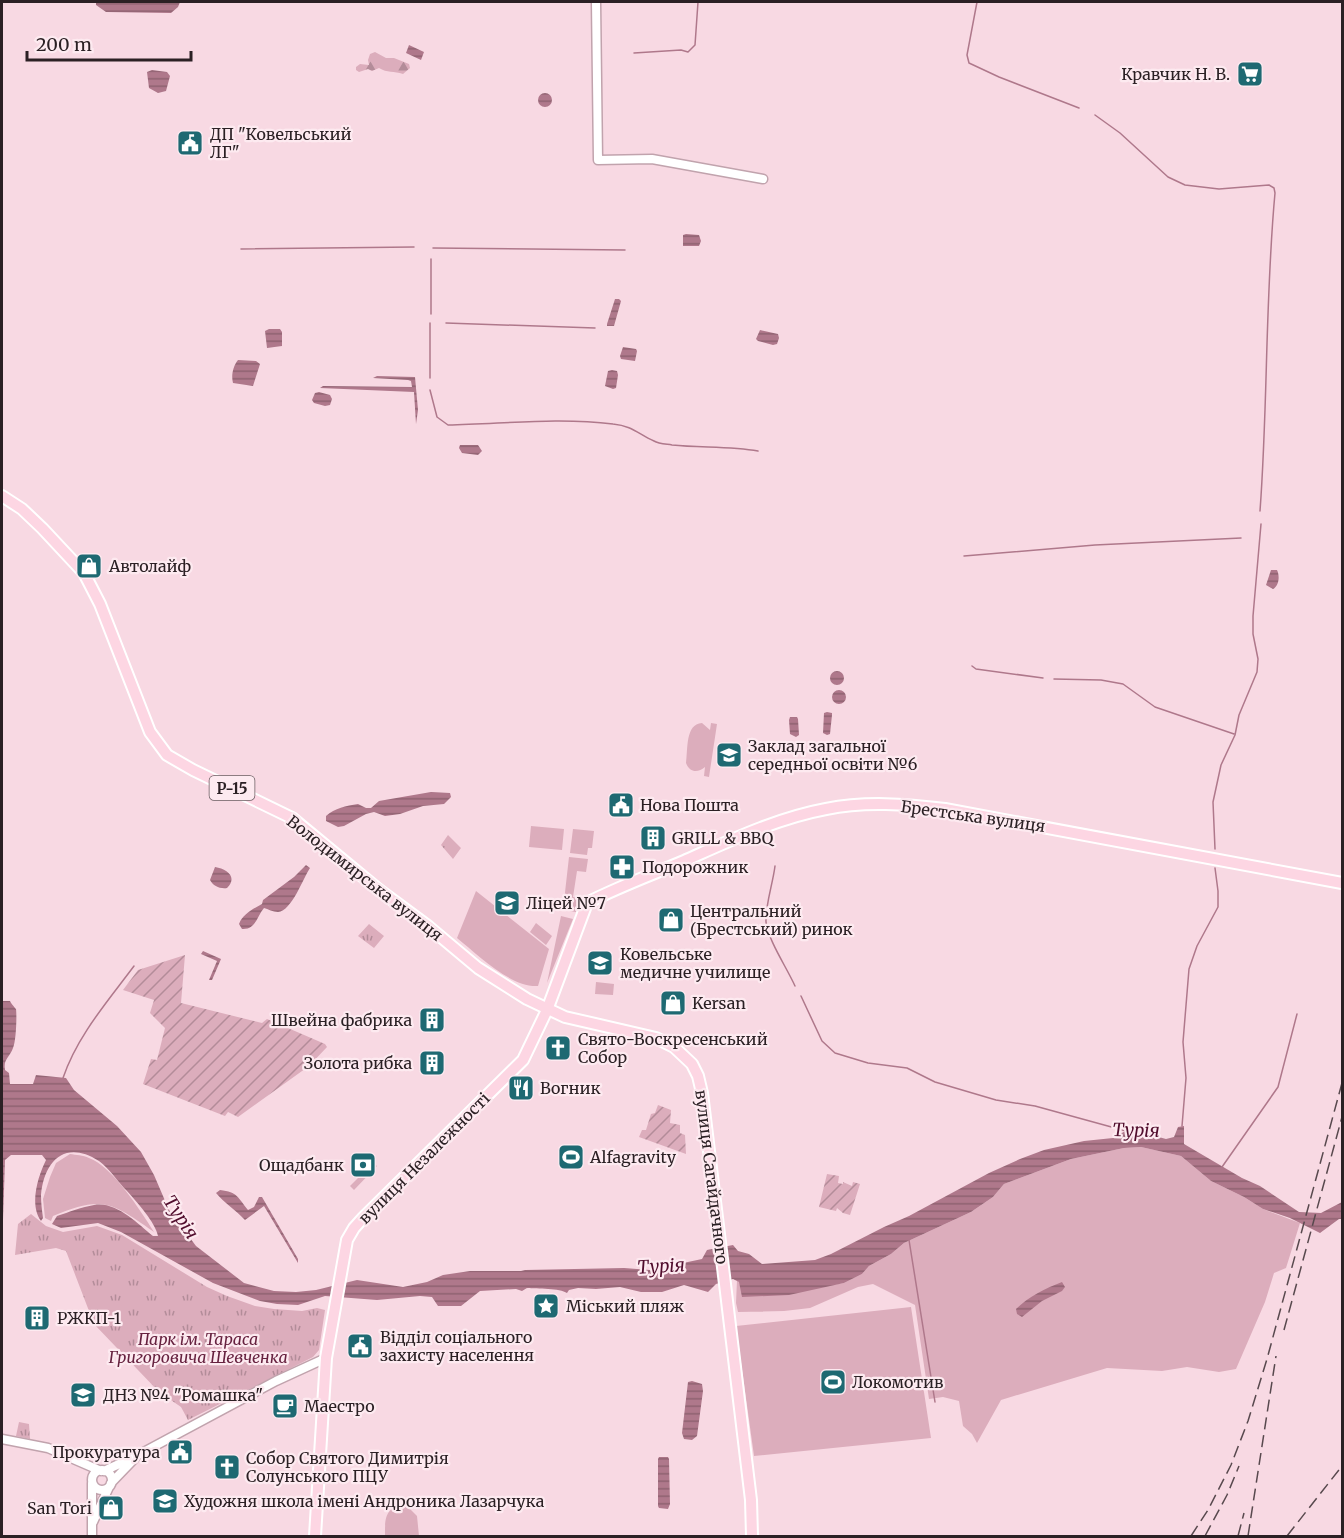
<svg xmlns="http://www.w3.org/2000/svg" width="1344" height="1538" viewBox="0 0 1344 1538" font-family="Merriweather,serif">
  <defs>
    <pattern id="forest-firs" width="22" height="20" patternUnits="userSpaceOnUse" patternTransform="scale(1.5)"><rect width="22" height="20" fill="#dcadbc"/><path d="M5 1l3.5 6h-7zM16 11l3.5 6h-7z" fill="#b38c99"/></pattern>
    <pattern id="park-tufts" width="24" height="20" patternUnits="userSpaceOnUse" patternTransform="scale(1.5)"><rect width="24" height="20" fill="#dcadbc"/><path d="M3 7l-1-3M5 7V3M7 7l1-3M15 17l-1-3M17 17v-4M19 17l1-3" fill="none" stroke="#b38c99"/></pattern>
    <pattern id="garden-furrows" width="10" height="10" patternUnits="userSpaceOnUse" patternTransform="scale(1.5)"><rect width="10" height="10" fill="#dcadbc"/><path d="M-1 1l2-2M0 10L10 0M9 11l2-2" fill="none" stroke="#b38c99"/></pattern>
    <pattern id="water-rules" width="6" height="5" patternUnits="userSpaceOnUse" patternTransform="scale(1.5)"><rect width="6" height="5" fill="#af788b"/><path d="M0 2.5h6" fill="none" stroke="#8f6271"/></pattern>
  </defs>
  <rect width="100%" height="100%" fill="#f8d9e3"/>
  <path fill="#dcadbc" d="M702,723L710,730L711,723L717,724L709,777L704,776L705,767C698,773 690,773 686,763C688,750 685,724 702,723Z
    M531,826L564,829L562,850L529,847Z
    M573,829L594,831L592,848H588L587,855L570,853Z
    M569,857L588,859L586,872L577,871L573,897L583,898L576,912L563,910Z
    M476,891L549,949L538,986C511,988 477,954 457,938Z
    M561,916L573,919L547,983Z
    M536,923L552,936L546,945L530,932Z
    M596,982L614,984L613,995L595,994Z
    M1141,1147L1181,1156L1211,1181L1244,1197L1263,1209L1300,1223L1286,1268L1274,1273L1265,1302L1236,1369L1219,1372L1187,1367L1162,1371L1107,1368L1001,1400L977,1443L972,1434L963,1426L959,1401L943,1397L929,1399L915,1305L873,1284L858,1287L810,1308L784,1311L738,1312L736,1303L737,1280L739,1282L832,1285L844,1283L862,1274L869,1266L891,1254L904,1243L971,1212L993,1197L1004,1184L1071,1159L1124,1148Z
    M70,1154C76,1155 83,1155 89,1158C113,1167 140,1210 154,1232C112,1202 102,1195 53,1216L51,1221L45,1218L43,1199L50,1177L56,1163Z
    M373,1163L377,1166L354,1190L350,1186Z
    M911,1307L931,1438L754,1456L736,1326Z
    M403,1506L409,1508L417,1516L419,1536H385C385,1521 384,1507 403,1506Z"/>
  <path fill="url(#forest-firs)" d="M375,52L386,58H394L409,64L410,68L403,74C394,71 387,73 379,68L372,71L368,69L359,72L356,70V67L360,64L369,65L368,60L370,54Z"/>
  <path fill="url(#park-tufts)" d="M448,835L461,848L453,859L441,845Z
    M369,924L384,936L374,948L358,936Z
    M31,1214L46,1226L63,1232L97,1226L122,1235L207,1287L227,1296L255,1306L274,1309L302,1311L317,1308L325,1310L319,1350L313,1357L188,1420L181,1407L159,1392L94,1324L66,1251L56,1248L15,1255L18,1224Z
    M19,1422L29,1424L30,1439L16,1436Z"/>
  <path fill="url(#garden-furrows)" d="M185,955L181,1003L262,1023L267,1019L325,1044L327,1047L309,1066L238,1117L228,1112L225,1116L143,1084L151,1059L157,1060L165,1028L150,1013L154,1000L123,990L138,970Z
    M658,1105L671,1110L670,1123L680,1125V1133L685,1135L686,1154L639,1137L642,1130H646L651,1114L655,1113Z
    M827,1174L839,1176L838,1183L843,1184V1182L852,1186L853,1182L860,1184L850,1215L843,1213L837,1208L836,1211L819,1207Z"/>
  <path fill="url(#water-rules)" d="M96,2H180L178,7L171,13L106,12L96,5Z
    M409,45L424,52L421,60L406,53Z
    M152,70L167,72L170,76L166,91L158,93L149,88L147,72Z
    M538 100a7 7 0 1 1 14 0a7 7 0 1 1-14 0Z
    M686,234L699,235L701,241L699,246H683V235Z
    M615,299H619L621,301L614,326H607V324Z
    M269,329H280L282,332V346L267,348L265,331Z
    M760,330L778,334L779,338L777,344L773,345L758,341L756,339Z
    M623,347L636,349L637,351L635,361L621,359L620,356Z
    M238,360L256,361L260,364L253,386L233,383C231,376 233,366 238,360Z
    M612,370L617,371L618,375L616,388L613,389L605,386L608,371Z
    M377,376L415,377L418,410L416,424L414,392L320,388L323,386L412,387L411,381L408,380L373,378Z
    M319,392L330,395L332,399L330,405L325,406L314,403L312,400L315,393Z
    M460,445H478L482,451L478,455L462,453L459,448Z
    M1271,570H1277C1280,576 1279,586 1273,589L1266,585Z
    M830 678a7 7 0 1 1 14 0a7 7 0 1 1-14 0Z
    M832 697a7 7 0 1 1 14 0a7 7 0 1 1-14 0Z
    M827,712L832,713V715L830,734L827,735L823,733L824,713Z
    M790,717H797L798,719L799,735L796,737L790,734L789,720Z
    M431,792L450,793L451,797L444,804L423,806L400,814L385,816L374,812L366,814L344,826L338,827L326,821V816C335,808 346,806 358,804L366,808H371L379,801Z
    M306,865L310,868C303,878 292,911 278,912C273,912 268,909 264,908C257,916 256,930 242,929L239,924C243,914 253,909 262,904L263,900L294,877Z
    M215,867C227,869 238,877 227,888C220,889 213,886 210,880Z
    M203,951L221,959L212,980H209L217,961L201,954Z
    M2,1001H10C10,1002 15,1008 16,1009C17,1016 16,1042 13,1048C10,1057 3,1059 5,1070L9,1073L10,1084H33L36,1075L66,1078L74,1090L117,1126L141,1152L154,1175L169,1210L196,1246L244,1283L274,1291L296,1292L316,1290L357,1280L403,1287L427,1282L443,1275L470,1271H521L525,1270L624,1268L650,1270L702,1259L707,1250L733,1245L738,1251L749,1254L762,1264L815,1260L831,1254L884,1227L909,1216L989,1173L1020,1159L1044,1150L1084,1141L1113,1138L1129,1129L1166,1139L1174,1137L1178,1127L1184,1126V1144L1242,1178L1260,1186L1299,1212L1321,1213L1342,1202V1219H1339L1320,1233L1290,1218L1263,1209L1244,1197L1211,1181L1181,1156L1141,1147L1124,1148L1071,1159L1004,1184L993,1197L971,1212L904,1243L891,1254L869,1266L862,1274L844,1283L789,1295L742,1297L739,1282L733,1279L716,1284L708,1292L684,1285L662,1292H641L620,1287L596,1289L578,1288L569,1290L567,1293C560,1288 537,1289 527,1288L522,1291L516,1289L480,1291L461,1306H438L432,1297L420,1296L377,1300L325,1296L298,1305L277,1304L260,1301L213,1283L121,1232L98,1223L61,1228L52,1224L57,1216C69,1212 82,1207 94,1205C116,1201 137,1223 153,1236H158C156,1223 136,1201 127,1191C118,1182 109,1168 99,1161C65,1139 44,1161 41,1195C41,1203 42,1211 43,1218L41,1221C29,1205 38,1176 46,1160L42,1155H11L5,1160L2,1250Z
    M220,1190C238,1192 238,1198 248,1210L254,1207L259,1197H262L298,1259V1263L264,1206L245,1220C236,1210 224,1203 216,1193Z
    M1062,1282L1065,1287L1062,1291L1042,1301L1022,1317L1017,1314L1016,1309C1028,1297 1046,1288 1062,1282Z
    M692,1381L702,1384L703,1391L697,1436L692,1440L684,1439L682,1433L688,1382Z
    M659,1457H668L669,1459L670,1504L668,1509L659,1508L658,1506V1459Z"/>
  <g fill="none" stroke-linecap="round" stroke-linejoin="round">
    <path stroke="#af788b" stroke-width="1.5" d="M977,2L967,55L969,63L999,77L1079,108
      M634,53L681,50L688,52L695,45L698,2
      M1095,115L1120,133L1168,177L1185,185L1219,189L1269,185L1274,188L1275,193C1265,299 1268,405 1260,511
      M433,248L625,250
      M241,249L414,247
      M431,314V259
      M446,323L595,328
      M430,378V323
      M430,390L437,417L448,425C503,424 558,417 613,424C633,426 638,434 654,441C659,444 666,444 672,445C701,448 730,446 758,451
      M964,556L1095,545L1241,538
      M972,666L976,669L1043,678
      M1054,679L1101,680L1123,684L1155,707L1234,734
      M1215,849L1213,802L1221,765L1235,735L1239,715L1257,672L1258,659L1253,634V616L1261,524
      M775,866C773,883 765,906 766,922C768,940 787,968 795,986
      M801,996L822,1041L835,1053L868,1063L907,1068L935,1082L996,1100L1035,1106L1126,1131
      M63,1078C77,1036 108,1001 134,966
      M1182,1126L1186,1078L1183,1042L1189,969L1197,946L1218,907V891L1215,868
      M1222,1167L1278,1087L1297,1014
      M909,1240L935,1402"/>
    <defs>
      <path id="minor" d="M596,2L598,160L652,159L763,179
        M2,1439L48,1448L101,1471
        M92 1480a10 10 0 1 1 20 0a10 10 0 1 1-20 0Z
        M104,1471L132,1458
        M111,1483L138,1455L276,1381L326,1358
        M93,1522L109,1487
        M92,1536V1483"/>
      <path id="major" d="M2,496L22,509L42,528L84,573L100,604L150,732L167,755L193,770L292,818L379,890L429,927L478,968L527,999L565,1017L656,1038L674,1047L692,1064L698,1076L702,1093L751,1500L752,1536
        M315,1536L326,1358L347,1240L354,1228L363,1218L523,1060L547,1010L587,903C618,887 651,875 684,861C729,841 777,818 826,809C865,801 906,804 945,809L1342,883"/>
    </defs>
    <use href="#minor" stroke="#c1a3ad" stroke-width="11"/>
    <use href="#major" stroke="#fff" stroke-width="14"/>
    <use href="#minor" stroke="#fff" stroke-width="8"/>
    <use href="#major" stroke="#fdd6e3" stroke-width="10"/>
    <path stroke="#58494e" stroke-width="1.5" stroke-dasharray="12 6" stroke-linecap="butt" d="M1284,1330L1342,1117
      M1191,1536L1208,1510L1231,1465L1248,1421L1267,1359L1342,1083
      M1205,1536L1227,1495L1239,1466
      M1238,1536L1244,1513
      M1248,1536L1276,1356
      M1287,1536L1342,1466"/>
  </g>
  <defs>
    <symbol id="supermarket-square" viewBox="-11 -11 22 22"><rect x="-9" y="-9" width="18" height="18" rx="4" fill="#1e6972" stroke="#fdeaf0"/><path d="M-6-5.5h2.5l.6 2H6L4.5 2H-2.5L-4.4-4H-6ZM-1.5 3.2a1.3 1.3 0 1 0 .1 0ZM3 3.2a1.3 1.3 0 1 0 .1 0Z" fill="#fff"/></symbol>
    <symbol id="civic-square" viewBox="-11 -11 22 22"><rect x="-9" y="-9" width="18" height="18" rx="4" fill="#1e6972" stroke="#fdeaf0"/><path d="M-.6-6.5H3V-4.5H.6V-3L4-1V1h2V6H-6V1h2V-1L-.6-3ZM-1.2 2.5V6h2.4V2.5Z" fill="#fff"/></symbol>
    <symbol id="shop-square" viewBox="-11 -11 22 22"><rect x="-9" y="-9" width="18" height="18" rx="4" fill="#1e6972" stroke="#fdeaf0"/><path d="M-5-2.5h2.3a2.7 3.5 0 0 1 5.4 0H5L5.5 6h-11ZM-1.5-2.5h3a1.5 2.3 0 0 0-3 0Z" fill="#fff"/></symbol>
    <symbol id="school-square" viewBox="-11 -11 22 22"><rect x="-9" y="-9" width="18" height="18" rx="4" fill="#1e6972" stroke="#fdeaf0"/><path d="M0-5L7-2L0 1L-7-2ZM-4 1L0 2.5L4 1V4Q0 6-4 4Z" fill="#fff"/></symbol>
    <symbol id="building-square" viewBox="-11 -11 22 22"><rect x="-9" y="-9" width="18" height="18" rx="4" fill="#1e6972" stroke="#fdeaf0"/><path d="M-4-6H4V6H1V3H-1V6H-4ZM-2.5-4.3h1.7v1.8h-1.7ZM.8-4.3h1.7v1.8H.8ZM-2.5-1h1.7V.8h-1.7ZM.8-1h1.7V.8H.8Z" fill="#fff"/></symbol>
    <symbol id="pharmacy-square" viewBox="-11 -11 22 22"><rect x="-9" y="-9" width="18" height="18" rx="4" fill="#1e6972" stroke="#fdeaf0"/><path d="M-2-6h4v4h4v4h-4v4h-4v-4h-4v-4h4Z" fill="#fff"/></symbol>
    <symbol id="university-square" viewBox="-11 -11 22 22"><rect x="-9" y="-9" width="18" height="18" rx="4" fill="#1e6972" stroke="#fdeaf0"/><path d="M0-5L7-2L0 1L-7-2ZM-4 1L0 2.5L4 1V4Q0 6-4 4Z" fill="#fff"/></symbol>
    <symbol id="church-square" viewBox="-11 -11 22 22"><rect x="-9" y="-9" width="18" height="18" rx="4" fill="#1e6972" stroke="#fdeaf0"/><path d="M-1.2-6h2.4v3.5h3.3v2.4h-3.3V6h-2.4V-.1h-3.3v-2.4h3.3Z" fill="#fff"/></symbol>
    <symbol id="restaurant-square" viewBox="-11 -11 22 22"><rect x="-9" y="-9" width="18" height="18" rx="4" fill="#1e6972" stroke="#fdeaf0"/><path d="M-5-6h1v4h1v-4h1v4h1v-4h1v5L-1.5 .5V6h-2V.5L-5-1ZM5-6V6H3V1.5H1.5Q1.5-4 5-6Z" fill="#fff"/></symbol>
    <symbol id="stadium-square" viewBox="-11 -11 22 22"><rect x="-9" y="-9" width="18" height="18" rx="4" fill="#1e6972" stroke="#fdeaf0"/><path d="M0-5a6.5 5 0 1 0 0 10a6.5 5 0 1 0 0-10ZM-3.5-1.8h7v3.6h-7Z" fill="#fff"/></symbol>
    <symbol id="bank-square" viewBox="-11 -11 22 22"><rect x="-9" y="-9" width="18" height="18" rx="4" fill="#1e6972" stroke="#fdeaf0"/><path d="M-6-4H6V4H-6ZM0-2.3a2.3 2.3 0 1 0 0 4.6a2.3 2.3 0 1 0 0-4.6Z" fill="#fff"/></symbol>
    <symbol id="sight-square" viewBox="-11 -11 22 22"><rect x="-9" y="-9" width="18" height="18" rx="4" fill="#1e6972" stroke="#fdeaf0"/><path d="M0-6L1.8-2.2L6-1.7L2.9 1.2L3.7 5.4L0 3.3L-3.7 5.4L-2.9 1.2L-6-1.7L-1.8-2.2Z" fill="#fff"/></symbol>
    <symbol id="cafe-square" viewBox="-11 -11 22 22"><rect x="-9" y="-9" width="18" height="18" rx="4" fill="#1e6972" stroke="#fdeaf0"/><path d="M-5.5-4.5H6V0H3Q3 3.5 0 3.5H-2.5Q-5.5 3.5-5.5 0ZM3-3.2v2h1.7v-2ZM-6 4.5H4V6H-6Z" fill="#fff"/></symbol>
  </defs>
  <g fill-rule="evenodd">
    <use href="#supermarket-square" x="1235" y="59" width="30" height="30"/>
    <use href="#civic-square" x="175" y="128" width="30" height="30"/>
    <use href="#shop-square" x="74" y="551" width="30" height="30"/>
    <use href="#school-square" x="714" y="740" width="30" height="30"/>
    <use href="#civic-square" x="606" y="790" width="30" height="30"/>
    <use href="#building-square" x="638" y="823" width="30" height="30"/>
    <use href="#pharmacy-square" x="607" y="852" width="30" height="30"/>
    <use href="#school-square" x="492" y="888" width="30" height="30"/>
    <use href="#shop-square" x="656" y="905" width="30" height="30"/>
    <use href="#university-square" x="585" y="948" width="30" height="30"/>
    <use href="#shop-square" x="658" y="988" width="30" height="30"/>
    <use href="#building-square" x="417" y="1005" width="30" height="30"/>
    <use href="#church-square" x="543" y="1033" width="30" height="30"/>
    <use href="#building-square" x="417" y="1048" width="30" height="30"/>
    <use href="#restaurant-square" x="506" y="1073" width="30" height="30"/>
    <use href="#stadium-square" x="556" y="1142" width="30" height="30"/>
    <use href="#bank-square" x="348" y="1150" width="30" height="30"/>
    <use href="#sight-square" x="531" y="1291" width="30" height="30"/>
    <use href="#building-square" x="22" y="1303" width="30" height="30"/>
    <use href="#civic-square" x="345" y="1331" width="30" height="30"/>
    <use href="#stadium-square" x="818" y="1367" width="30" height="30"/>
    <use href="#school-square" x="68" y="1380" width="30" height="30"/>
    <use href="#cafe-square" x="270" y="1391" width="30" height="30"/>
    <use href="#civic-square" x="165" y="1437" width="30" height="30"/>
    <use href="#church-square" x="212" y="1452" width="30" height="30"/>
    <use href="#school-square" x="150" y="1486" width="30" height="30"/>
    <use href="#shop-square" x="96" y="1493" width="30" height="30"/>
  </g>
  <g text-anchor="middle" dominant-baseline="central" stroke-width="4.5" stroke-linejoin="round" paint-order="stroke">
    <rect fill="#fdeaf0" stroke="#6a5d61" stroke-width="1.5" x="209.5" y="776" width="45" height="24" rx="4.5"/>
    <g font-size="15" font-weight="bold" fill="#2b2024">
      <text x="232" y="788">Р-15</text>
    </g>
    <g font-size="16" fill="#2b2024" stroke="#fdeaf0" text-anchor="start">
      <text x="1230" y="74" text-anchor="end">Кравчик Н. В.</text>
      <text x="210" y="134">ДП "Ковельський<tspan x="210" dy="18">ЛГ"</tspan></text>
      <text x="109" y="566">Автолайф</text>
      <text x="748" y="746">Заклад загальної<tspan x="748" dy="18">середньої освіти №6</tspan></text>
      <text x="640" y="805">Нова Пошта</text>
      <text x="672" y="838">GRILL &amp; BBQ</text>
      <text x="642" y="867">Подорожник</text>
      <text x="526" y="903">Ліцей №7</text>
      <text x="690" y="911">Центральний<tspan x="690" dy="18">(Брестський) ринок</tspan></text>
      <text x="620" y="954">Ковельське<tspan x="620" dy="18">медичне училище</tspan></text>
      <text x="692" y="1003">Kersan</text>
      <text x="412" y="1020" text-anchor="end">Швейна фабрика</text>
      <text x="578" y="1039">Свято-Воскресенський<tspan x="578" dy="18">Собор</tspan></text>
      <text x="412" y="1063" text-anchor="end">Золота рибка</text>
      <text x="540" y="1088">Вогник</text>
      <text x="590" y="1157">Alfagravity</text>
      <text x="344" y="1165" text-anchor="end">Ощадбанк</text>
      <text x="566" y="1306">Міський пляж</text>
      <text x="57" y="1318">РЖКП-1</text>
      <text x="380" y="1337">Відділ соціального<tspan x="380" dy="18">захисту населення</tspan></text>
      <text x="852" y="1382">Локомотив</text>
      <text x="103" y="1395">ДНЗ №4 "Ромашка"</text>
      <text x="304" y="1406">Маестро</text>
      <text x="160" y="1452" text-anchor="end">Прокуратура</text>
      <text x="246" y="1458">Собор Святого Димитрія<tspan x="246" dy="18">Солунського ПЦУ</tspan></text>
      <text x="184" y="1501">Художня школа імені Андроника Лазарчука</text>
      <text x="92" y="1508" text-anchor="end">San Tori</text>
    </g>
    <g font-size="16" fill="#2b2024" stroke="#fdeaf0">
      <text transform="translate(973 816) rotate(8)">Брестська вулиця</text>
      <text transform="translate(365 878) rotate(38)">Володимирська вулиця</text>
      <text transform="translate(424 1158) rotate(-45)">вулиця Незалежності</text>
      <text transform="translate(712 1177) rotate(83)">вулиця Сагайдачного</text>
    </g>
    <g font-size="16" font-style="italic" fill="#66213f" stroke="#fdeaf0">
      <text x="198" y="1339">Парк ім. Тараса<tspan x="198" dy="18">Григоровича Шевченка</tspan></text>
    </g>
    <g font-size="18" font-style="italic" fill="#510d2d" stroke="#fdeaf0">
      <text transform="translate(1136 1130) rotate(1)">Турія</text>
      <text transform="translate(181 1217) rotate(57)">Турія</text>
      <text transform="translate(661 1266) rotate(-3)">Турія</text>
    </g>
  </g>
  <rect width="1344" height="1538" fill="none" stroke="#2b2024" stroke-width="6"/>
  <path d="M27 51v9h164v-9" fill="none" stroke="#2b2024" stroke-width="3"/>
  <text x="36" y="51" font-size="18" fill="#2b2024" stroke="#fdeaf0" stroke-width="4.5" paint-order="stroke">200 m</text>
</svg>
